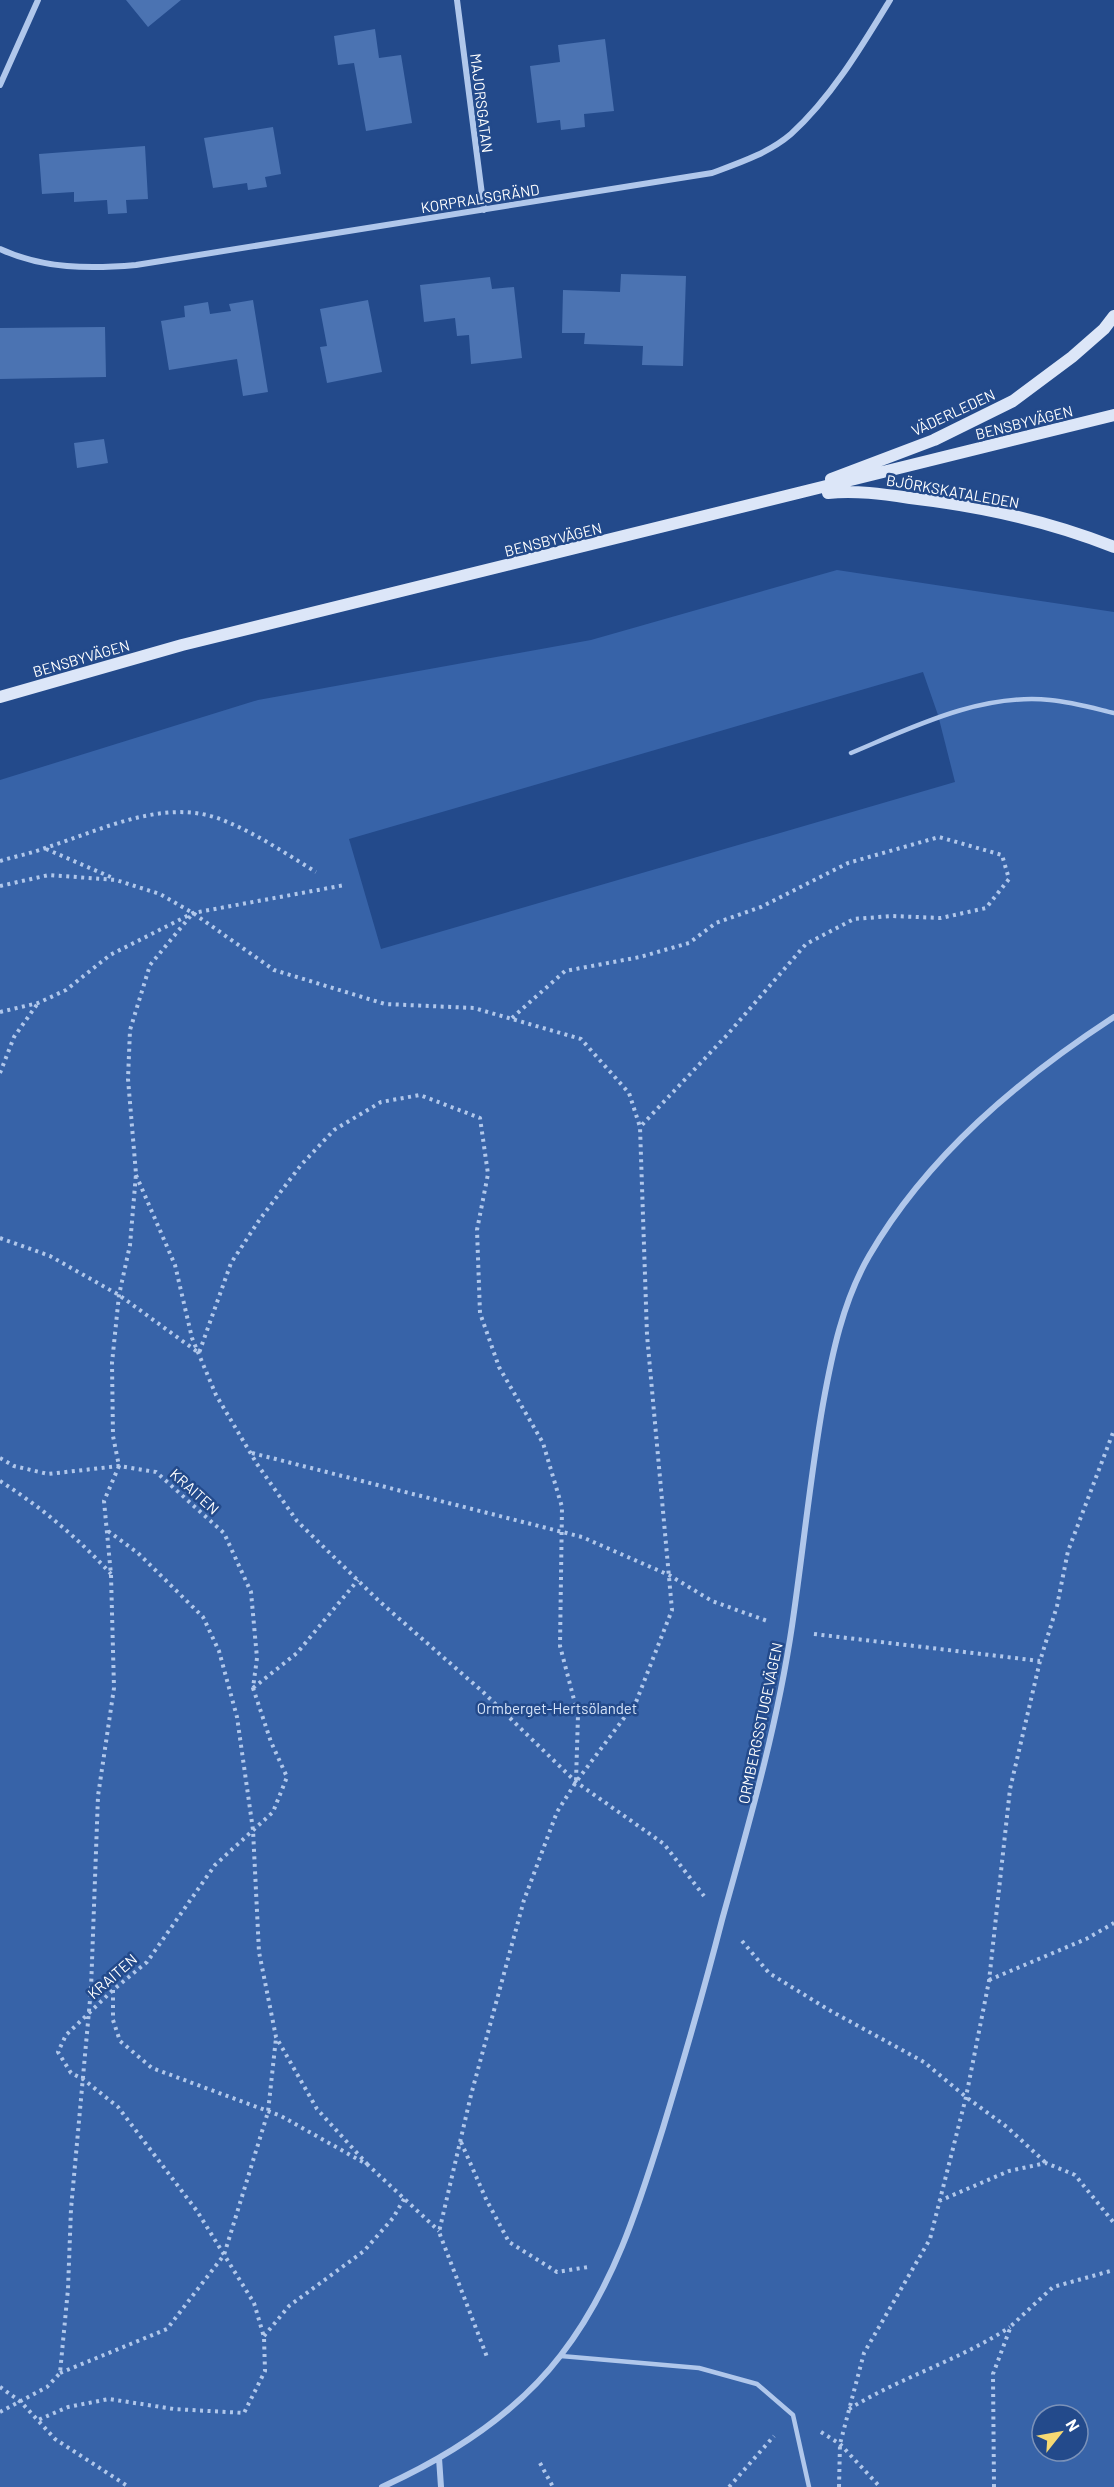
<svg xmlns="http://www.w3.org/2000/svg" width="1114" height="2487" viewBox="0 0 1114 2487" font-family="Barlow,sans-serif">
  <rect width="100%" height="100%" fill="#234a8b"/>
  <path fill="#3763a8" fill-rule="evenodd" d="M837,570L1114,612V2487H0V780L258,700L591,640ZM923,672L938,715L955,782L381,949L349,839ZM1042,2415H1078V2451H1042Z"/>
  <path fill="#4b73b2" d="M126,0H181L148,27Z
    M375,29L379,58L401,55L412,123L366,131L354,63L338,65L334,36Z
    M605,39L614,111L584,114L585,127L561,130L560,120L537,123L530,66L560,62L558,45Z
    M273,127L281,174L265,177L267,187L248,190L247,183L213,188L204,138Z
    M145,146L148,199L126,200L127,213L108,214L107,200L74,202V192L42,194L39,154Z
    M621,274L686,276L683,366L642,365L643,346L584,344L585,333H562L563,290L620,292Z
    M490,277L492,289L514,287L522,358L471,364L469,335L457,336L455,318L424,322L420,285Z
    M253,300L268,392L243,396L237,359L169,370L161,321L185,317L184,306L208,302L210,314L231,311L229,304Z
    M368,300L382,372L327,383L320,347L327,346L320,309Z
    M105,327L106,377L0,379V328Z
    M104,439L108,463L77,468L74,443Z"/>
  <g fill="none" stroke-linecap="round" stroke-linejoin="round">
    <path stroke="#b0c7eb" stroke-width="4" stroke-dasharray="3 4.5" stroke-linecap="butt" d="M46,849L113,878
      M0,861C16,856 33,853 48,847C101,830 164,798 220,819C254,832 285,853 316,872
      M0,886L49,875L116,880L160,894L193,913L274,970L385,1004L474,1008L581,1039L629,1093L640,1127L647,1335L672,1610L636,1702L576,1782L557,1812L524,1900L471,2095L439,2232L487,2357
      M0,1012L38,1003L66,990L110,955L193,913L345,885
      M512,1018L565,971L640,957L689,943L716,923L761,907L848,863L939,837L1002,855L1009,879L986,908L941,918L892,916L854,919L806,944L727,1035L640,1127
      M0,1073L14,1037L38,1003
      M136,1175L175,1265L192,1338L216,1395L257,1464L297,1521L379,1601L483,1692L576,1782L664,1844L704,1896
      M0,1238L50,1256L119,1295L199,1353L231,1263L260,1219L301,1165L334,1130L381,1102L420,1095L480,1118L488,1174L477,1230L480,1313L499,1367L543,1443L562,1507L560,1646L578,1715L576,1781
      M252,1453L582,1537L669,1575L712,1601L770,1622
      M0,1458L14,1466L48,1474L119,1466L156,1472L224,1533L251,1592L257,1658L253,1688L271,1742L287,1777L273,1812L215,1865L147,1962L113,1990L66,2035L58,2052L71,2073L83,2079L118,2107L197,2211L254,2303L264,2337L265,2371L244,2413L174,2409L109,2399L68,2407L38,2420
      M0,1481C41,1507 78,1538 111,1574
      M108,1531L138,1553L203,1617L219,1651L237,1717L253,1830L259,1952L276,2037L317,2109L368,2165
      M814,1634L1040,1661
      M253,1688L297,1653L358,1580
      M742,1941L769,1973L829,2010L924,2062L966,2097L1007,2127L1046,2163
      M989,1980L1086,1939L1114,1923
      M113,1990V2020L120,2041L152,2068L281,2116L368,2165L439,2231
      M461,2142L486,2199L509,2242L557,2272L588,2267
      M939,2201L1009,2171L1046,2163L1075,2175L1114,2223
      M264,2336L289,2306L364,2251L393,2218L404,2199
      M60,2373L167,2329L224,2255L268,2112L276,2038
      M0,2387L21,2402L55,2439L129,2487
      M849,2409C901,2377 960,2360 1010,2327
      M0,2412L47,2387L60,2373L68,2289L71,2209L91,1989L98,1796L114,1688L111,1575L104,1501L119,1466L113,1436L112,1363L119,1295L130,1245L136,1174L128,1079L130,1030L150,965L193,913
      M821,2432L840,2444L880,2487
      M540,2463L553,2487
      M729,2487L774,2436
      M839,2487L840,2444L864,2353L930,2239L966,2097L989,1981L1010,1789L1040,1661L1057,1606L1068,1551L1114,1430
      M994,2487L993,2374L1011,2326L1053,2287L1114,2270"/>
    <path stroke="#b0c7eb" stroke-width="4.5" d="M851,753C913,727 981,693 1050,700C1072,702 1093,708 1114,713
      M561,2356L699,2368L757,2384L793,2415L809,2487"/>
    <path stroke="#b0c7eb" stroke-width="6" d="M457,0L484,210
      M0,85L38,0
      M0,249C43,269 90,269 136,265L712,173C739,163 769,153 791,134C831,98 862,46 890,0
      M439,2458L441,2487
      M382,2487C448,2457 516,2414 561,2355C613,2288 638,2208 663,2128C684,2059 704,1990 722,1920C749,1823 777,1727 792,1626C803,1552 810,1478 823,1404C832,1354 843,1301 869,1256C927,1156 1019,1079 1114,1017"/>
    <path stroke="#dce6f8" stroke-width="12" d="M831,479L934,440L1013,401L1072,357L1104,329L1114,316
      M828,493C855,490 883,494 910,498C979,506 1049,521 1114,547
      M0,697L182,645L1114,415"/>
  </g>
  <g text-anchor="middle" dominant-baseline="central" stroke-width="5" stroke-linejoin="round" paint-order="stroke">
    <g font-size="15" fill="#fff" stroke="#234a8b">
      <text transform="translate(482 103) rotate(83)">MAJORSGATAN</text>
      <text transform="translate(480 198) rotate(-9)">KORPRALSGRÄND</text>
      <text transform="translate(953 412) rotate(-25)">VÄDERLEDEN</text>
      <text transform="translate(1024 422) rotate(-14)">BENSBYVÄGEN</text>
      <text transform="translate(953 491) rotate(10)">BJÖRKSKATALEDEN</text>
      <text transform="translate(553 539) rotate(-14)">BENSBYVÄGEN</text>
      <text transform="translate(81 658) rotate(-16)">BENSBYVÄGEN</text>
      <text transform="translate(195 1491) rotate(42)">KRAITEN</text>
      <text transform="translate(760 1723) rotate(-78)">ORMBERGSSTUGEVÄGEN</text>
      <text transform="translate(112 1976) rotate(-41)">KRAITEN</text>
    </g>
    <g font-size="15" fill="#d5e3f8" stroke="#234a8b">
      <text x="557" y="1708">Ormberget-Hertsölandet</text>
    </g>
  </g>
  <g transform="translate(1060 2433) rotate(59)"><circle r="28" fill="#234a8b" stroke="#7b92b9" stroke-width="1.5"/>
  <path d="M0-4.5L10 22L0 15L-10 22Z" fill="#f6d973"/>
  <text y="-9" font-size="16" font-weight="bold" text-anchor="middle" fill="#ffffff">N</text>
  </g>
</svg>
